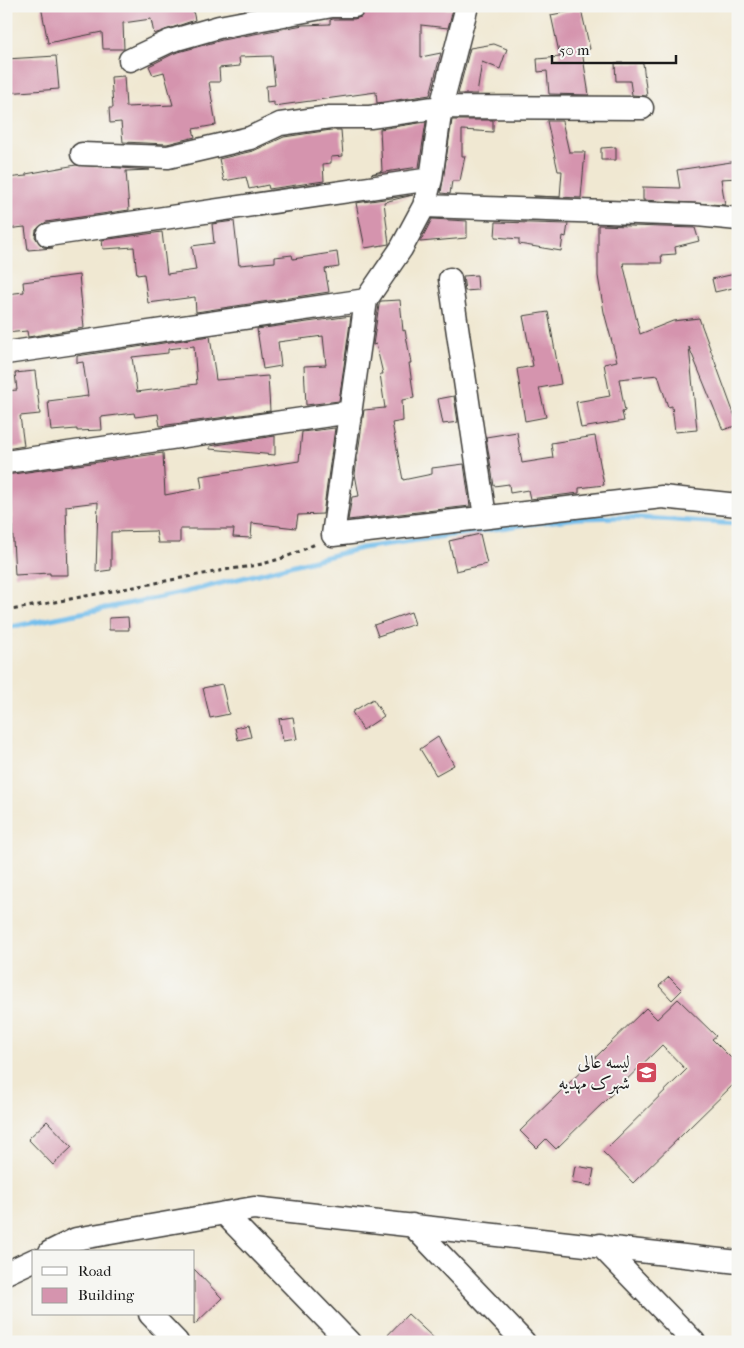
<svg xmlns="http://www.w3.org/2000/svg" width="744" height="1348" viewBox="0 0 744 1348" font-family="'IM FELL French Canon',Amiri,serif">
  <rect width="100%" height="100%" fill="#f6f6f2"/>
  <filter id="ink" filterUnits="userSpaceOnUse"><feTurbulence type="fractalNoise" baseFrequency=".02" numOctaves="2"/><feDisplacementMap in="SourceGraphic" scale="10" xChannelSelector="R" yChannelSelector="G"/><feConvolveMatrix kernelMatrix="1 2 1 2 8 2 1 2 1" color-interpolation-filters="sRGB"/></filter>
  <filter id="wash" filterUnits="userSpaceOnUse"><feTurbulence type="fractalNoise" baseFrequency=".0096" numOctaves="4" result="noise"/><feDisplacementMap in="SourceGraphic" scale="20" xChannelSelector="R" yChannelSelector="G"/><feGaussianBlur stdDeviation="1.12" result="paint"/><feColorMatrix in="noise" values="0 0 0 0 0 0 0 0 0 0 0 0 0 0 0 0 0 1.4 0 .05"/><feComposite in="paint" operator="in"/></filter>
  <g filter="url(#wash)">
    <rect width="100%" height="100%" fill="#f0e8d2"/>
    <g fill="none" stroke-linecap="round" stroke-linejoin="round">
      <path stroke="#72beec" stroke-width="5" d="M6,628L186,592L362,548L529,524L579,518L627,517L738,524"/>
    </g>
    <g id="blocks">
      <path fill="#d594ae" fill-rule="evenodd" d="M41,6H192L195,20L154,34L151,19L123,23L124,49H103L102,32L48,43Z
        M390,7L404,9H453L448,28L421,25V57L441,53L430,95L377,103L376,92L274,106V102L267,103L266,86L275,85L272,56L239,57L240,66L219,68L220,82H209L216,125L193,129L195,137L167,144L123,142L121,122L110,123L109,108H113L111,77L124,76L126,107L173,105L164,72L153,75L149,66L175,53L222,40L303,25L330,24V20L333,19H354L361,17L366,9H389Z
        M581,9L590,49L582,51L589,95L549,94L547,71L538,72L537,59L560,57L551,15Z
        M494,44L507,49L500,69L482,62L477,94H458L470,48Z
        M56,56L59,89L6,93V59Z
        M615,63H643L647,96L632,95L630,81H616Z
        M452,120H493V132L462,130V156H465L460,181H452L450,194L441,193Z
        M547,121H562L569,152H585L581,198L533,196L560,197L562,171H558Z
        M426,122L419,167L371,174L382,171L380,129Z
        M331,130H341L343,156L331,157V163L323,164L324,181L269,189L268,185L249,189L246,177L224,181L219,159L253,151L284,137Z
        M616,147V160H601V148Z
        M738,161V178L721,179L725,205L643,200V187L680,188L677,170Z
        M76,165L150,170L126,171L129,210L46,222L36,230L35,237L43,247L53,248L28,250L25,227L6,229V178L26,176V174Z
        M413,195L384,202L389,244L365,248L356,203Z
        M432,219L467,221V238L420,242Z
        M234,221L239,265L275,262V257L292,255L293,259L337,252L339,267L325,269L329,292L196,312L195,297L148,303L144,274L137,275L134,247L103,249L102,240L162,232L167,274L196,270L192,246L214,243L212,224Z
        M496,222L568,224L566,237L563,236L561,251L519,244V239L495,237Z
        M598,225L695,228L699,241L675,247L676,254L661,255L662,263H623L640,334L673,321L699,318L738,425L723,430L689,347L697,430L675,432L672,406L668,407L658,375L619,379L625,411L622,412L624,421L581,428L576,402L610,396L604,364L617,361L604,312L598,276Z
        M735,274L737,287L715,292L712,279Z
        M79,275L84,328L28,337L27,331L6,333V294L24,292L23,282Z
        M477,275L478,290L465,291L463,276Z
        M400,300L403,331L405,330L411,363H409L414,398L402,400L403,421L392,423L403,480L432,474V468L464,464L470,506L348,520L352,497L359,496L355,474L364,410L385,408L380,374H383L376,344L373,345L379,305L381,301Z
        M548,312L561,384L539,388L546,417L525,421L517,369L533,366L523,316Z
        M351,316L339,401L306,405L304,366L326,365L323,336L278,342L281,366L263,369L257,329Z
        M210,336L216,380L268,376L270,411L160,426L158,414L135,417L134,413L101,417L102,430L77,431V429L51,431L48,401L88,396L83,362L77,363V356ZM194,346L197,384L137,392L132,357L168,353V349Z
        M35,371L40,414L20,416L24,446L6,449V391L17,390L15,373Z
        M454,396L458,422L443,424L438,399Z
        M335,428L323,514L298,515L296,528L252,523L251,538L233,537L234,529H180V543H158L156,531L111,532V570L96,572L98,502L66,506L68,575H50V573L15,575L11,504L6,505V475L163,453L165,495L202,488L200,476L299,461L302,432Z
        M517,432L522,463L553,458L551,443L595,436L604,485L579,488V493L530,499L528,490L510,493L509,484L494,486L486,437Z
        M275,436V455L210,449V446Z
        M480,534L487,564L456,571L449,541Z
        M411,612L415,624L378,636L374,625Z
        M128,617L129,630H109V618Z
        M222,684L229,714L210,718L203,688Z
        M373,699L384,716L363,730L352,712Z
        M293,717L297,739L283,741L279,719Z
        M248,725L251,737L238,740L235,728Z
        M438,737L454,765L436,775L420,749Z
        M669,977L682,990L672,1000L659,986Z
        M678,999L716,1036L712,1039L738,1065V1080L633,1183L603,1152L686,1070L662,1045L556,1149L546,1139L537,1148L520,1131L646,1008L657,1019Z
        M47,1121L72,1147L53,1165L28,1139Z
        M575,1166L594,1169L591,1186L572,1183Z
        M194,1269L222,1298L194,1325Z
        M408,1314L438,1342H381Z"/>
    </g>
  </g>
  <g filter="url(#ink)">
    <use href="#blocks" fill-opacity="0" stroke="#3c3b37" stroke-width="1"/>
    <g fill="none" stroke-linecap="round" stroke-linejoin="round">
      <defs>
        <path id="minor" d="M467,6L441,107L431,179L424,206L401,249L366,300L333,535L662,497L738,505
          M130,60L170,41L219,27L332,6H354
          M82,154L168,157L250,138L280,124L330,117H370L441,107L642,108
          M424,206L697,215L738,219
          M48,235L431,179
          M450,279L485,517
          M6,353L366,300
          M6,462L351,412
          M224,1213L349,1342
          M412,1225L524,1342
          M600,1245L694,1342
          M50,1252L76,1239L254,1208L738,1262
          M6,1273L34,1260
          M150,1314L177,1342"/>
      </defs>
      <use href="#minor" stroke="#3c3b37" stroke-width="25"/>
      <path stroke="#3c3b37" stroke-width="3" stroke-dasharray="4 4" stroke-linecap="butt" d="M6,611L230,569C262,566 288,558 317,543"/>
      <use href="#minor" stroke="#fff" stroke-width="22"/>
    </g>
  </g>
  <defs>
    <symbol id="school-square" viewBox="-11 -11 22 22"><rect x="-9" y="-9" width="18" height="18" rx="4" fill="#d1495b" stroke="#f6f6f2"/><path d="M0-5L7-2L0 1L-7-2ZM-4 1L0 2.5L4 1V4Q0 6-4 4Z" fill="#fff"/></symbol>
  </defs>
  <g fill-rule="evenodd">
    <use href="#school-square" x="634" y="1060" width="25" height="25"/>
  </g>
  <g text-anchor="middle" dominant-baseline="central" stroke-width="4" stroke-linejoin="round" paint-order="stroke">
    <g font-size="18" fill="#1c1c1c" stroke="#f6f6f2" text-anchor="end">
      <text x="630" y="1062">لیسه عالی<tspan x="630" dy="21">شهرک مهدیه</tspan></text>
    </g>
  </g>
  <rect width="744" height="1348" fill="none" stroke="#f6f6f2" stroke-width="25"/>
  <rect x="32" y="1250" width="162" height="65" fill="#f6f6f2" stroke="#9f9f9c"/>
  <rect x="42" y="1267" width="25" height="8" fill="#ffffff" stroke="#9f9f9c"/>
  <text x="78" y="1276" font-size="15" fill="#1c1c1c">Road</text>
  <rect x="42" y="1288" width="25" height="15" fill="#d594ae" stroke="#9f9f9c"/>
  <text x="78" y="1300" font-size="15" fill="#1c1c1c">Building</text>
  <path d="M552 55v8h124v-8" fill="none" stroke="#1c1c1c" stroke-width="2.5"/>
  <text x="559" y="55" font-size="15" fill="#1c1c1c" stroke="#f6f6f2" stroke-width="4" paint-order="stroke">50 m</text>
</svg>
